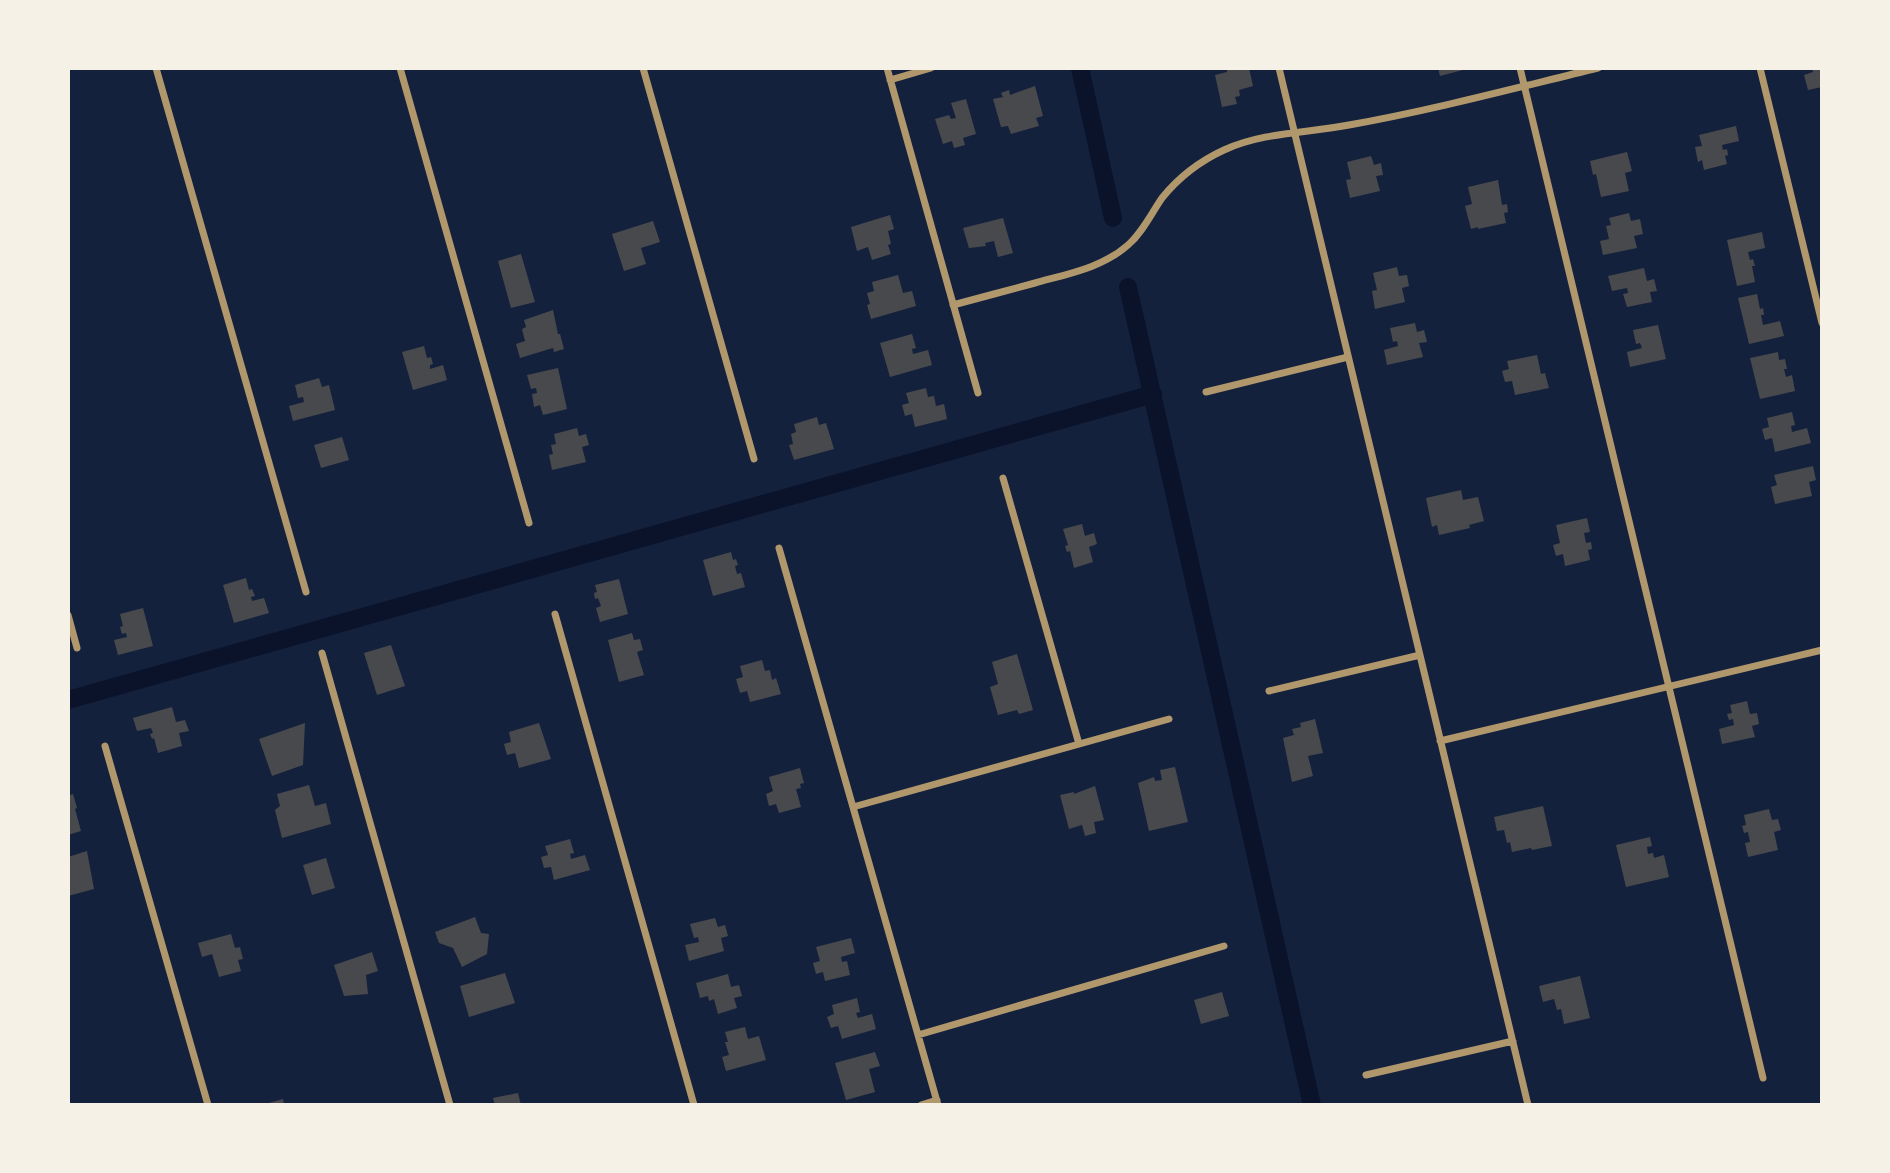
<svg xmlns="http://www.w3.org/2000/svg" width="1890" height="1173" viewBox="0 0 1890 1173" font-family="Inter,sans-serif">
  <rect width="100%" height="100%" fill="#14213d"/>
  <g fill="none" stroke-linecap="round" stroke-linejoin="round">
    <path stroke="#0b132b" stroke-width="18" d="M1080,68L1113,218
      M1128,287L1312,1105
      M68,700L1153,394"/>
  </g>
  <path fill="#48494c" d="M1227,68H1249L1253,86L1239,90L1240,96L1235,97L1237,104L1222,107L1215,75L1227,72Z
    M1438,68H1463V70L1440,76Z
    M1812,68H1822V87L1808,90L1804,75L1813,72Z
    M1035,86L1043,116L1036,118L1039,126L1011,134L1008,126L1001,127L993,99L1003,97L1001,93L1009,90L1010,95Z
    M966,99L976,134L963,138L965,145L954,148L952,141L943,144L935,119L949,115L951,119L956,118L951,103Z
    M1736,126L1739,141L1722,145L1723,150L1727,149L1728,155L1725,156L1727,164L1704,170L1702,160L1698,162L1695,147L1702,146L1699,135Z
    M1627,152L1632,171L1625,173L1629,191L1601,197L1596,174L1593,175L1590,161Z
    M1371,156L1374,165L1381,163L1383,175L1376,176L1380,191L1350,198L1346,180L1351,179L1347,162Z
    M1498,180L1502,205L1507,204L1508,212L1504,213L1506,223L1478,229V227L1471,229L1465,206L1472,204L1468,187Z
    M1629,213L1631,221L1640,219L1643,234L1634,236L1637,248L1603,255L1600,241L1609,239L1606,226L1611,225L1609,218Z
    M890,215L894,229L888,231L891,244L888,245L891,254L872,260L868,247L857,251L851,227Z
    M1003,218L1013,253L998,257L994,241L985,243L986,246L969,248L963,228Z
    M653,221L660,242L641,248L646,264L624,271L612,234Z
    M1762,232L1765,248L1748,252L1750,260L1753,259L1755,266H1752L1755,282L1737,286L1727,240Z
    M521,254L535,302L511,308L498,261Z
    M1397,267L1399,276L1407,275L1409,286L1402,288L1405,302L1375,309L1372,291L1377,290L1373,273Z
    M1644,268L1647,281L1654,279L1657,291L1650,292L1652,302L1627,307L1623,294L1628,293L1627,288L1612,291L1608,276Z
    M898,275L903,293L912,291L916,306L871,319L867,305L870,304L867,293L874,291L872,282Z
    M1757,294L1760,309L1763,308L1764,315H1761L1763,325L1780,321L1784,336L1749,344L1738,298Z
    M553,310L558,334H560L564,349L554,352L553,348L520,358L516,344L525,341L522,329L526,327L524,320Z
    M1415,323L1417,332L1424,330L1427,342L1419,343L1423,357L1387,365L1384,350L1398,346L1397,341L1393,342L1390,328Z
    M1658,325L1666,359L1630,367L1627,352L1642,348L1640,343L1636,344L1633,330Z
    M912,334L916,348L912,349L913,354L928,350L932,365L890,377L880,343Z
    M424,346L427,358L431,357L433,364L430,365V369L443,365L447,380L413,390L402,352Z
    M1778,352L1779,360L1785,359L1787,369H1784L1786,377L1792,375L1795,391L1760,399L1750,358Z
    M1537,355L1541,374L1545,373L1549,388L1515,395L1512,381L1505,382L1502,371L1509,369L1507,361Z
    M558,368L567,409L543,415L540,405L534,407L532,394L537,393L536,388L531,389L527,375Z
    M319,378L322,387L329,385L335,410L293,421L289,406L304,402L303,397L298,398L295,385Z
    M926,388L928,397L934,396L936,406L944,404L947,419L915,427L912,414L905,416L902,405L909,403L906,393Z
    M1792,412L1795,425L1791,426L1792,432L1807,428L1811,443L1775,452L1772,438L1765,440L1762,429L1769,427L1767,418Z
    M817,417L819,425L826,423L834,449L794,460L789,445L793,444L791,434L796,432L794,424Z
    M577,428L579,436L586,434L589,445L582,447L586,462L552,470L549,455L553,454L551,445L556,444L554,434Z
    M342,437L349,460L321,468L314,445Z
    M1813,466L1816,480L1809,482L1812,496L1775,504L1771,487L1777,485L1774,475Z
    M1461,490L1463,500L1478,497L1484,521L1469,525L1470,528L1439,535L1437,525L1432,527L1426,498Z
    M1587,518L1590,532L1584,533L1586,543L1591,542L1592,549L1588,550L1590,560L1565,566L1563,554L1556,556L1553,545L1560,543L1556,525Z
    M1082,524L1085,536L1094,533L1097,544L1089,547L1093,562L1074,568L1070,551L1067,552L1065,546L1068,545L1063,529Z
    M731,552L733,560L736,559L738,565L735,566L737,574L741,573L745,587L713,596L703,560Z
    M246,578L249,590L252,589L255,596L251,597L252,601L264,598L269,613L234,623L223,585Z
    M619,579L628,614L600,622L596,608L601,606L598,598L595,599L594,593L597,592L595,585Z
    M143,608L153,646L118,655L114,640L127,637L126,633L122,634L120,627L123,626L120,614Z
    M632,633L634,640L640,639L643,650L637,652L644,675L619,682L608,640Z
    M391,645L405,686L377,695L364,653Z
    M1017,654L1033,710L1019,714L1017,710L998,715L990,687L998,684L992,662Z
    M762,660L765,671L770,670L772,680L776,678L781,694L750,702L747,691L740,693L736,679L743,677L740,666Z
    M1747,701L1750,714L1757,713L1759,724L1752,726L1755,737L1722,744L1719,729L1734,725L1733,719L1729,720L1727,714L1732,713L1730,705Z
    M172,707L176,722L185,720L189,731L179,733L182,746L158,753L154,738L152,739L150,734L153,733L151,728L137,731L133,718Z
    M1315,719L1323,753L1308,756L1313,776L1292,782L1283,738L1294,735L1292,729L1301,727L1300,723Z
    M305,723L303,765L272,776L259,739Z
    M539,723L551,759L519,768L515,753L507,755L504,744L511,742L509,732Z
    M1175,767L1188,822L1149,831L1138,783L1154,777L1155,781L1162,780L1160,770Z
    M800,768L804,783L800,784L801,788L796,789L801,807L779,813L776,804L769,806L766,794L773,791L769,777Z
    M309,785L315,806L326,803L331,824L282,838L275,810L280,806L277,794Z
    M1095,786L1104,820L1094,822L1096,833L1085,836L1082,825L1069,829L1060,795L1074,792V794Z
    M73,794L77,808L75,809L81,831L68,835V796Z
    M1543,806L1552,846L1532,850L1531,848L1512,852L1510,842L1507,843L1504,830L1497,831L1494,817Z
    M1769,809L1772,820L1778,819L1781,830L1774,832L1778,850L1748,857L1745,843L1750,842L1748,832L1744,833L1742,826L1746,825L1744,815Z
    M1650,837L1652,846L1647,847L1648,854L1653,853L1654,858L1664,855L1669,877L1626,887L1616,845Z
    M570,839L574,853L570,854L571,859L585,855L590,870L554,880L551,867L544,868L541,857L548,855L545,846Z
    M87,851L94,889L68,896V857Z
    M326,858L335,888L312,895L303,865Z
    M475,917L481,933L489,934L487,954L462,967L453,948L439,943L435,932Z
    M715,918L718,927L725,925L728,936L721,938L724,951L689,961L685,945L699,942L698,937L694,938L690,924Z
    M231,934L235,948L240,947L243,959L238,960L241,971L219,977L212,954L202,957L198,943Z
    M851,938L855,953L841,957L842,962L847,961L850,975L825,981L823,972L816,974L813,963L820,961L816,947Z
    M372,952L378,971L366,975L368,994L344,996L334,965Z
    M505,973L515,1003L469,1017L460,986Z
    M728,974L731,987L739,985L742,996L734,998L737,1008L718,1014L714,999L709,1001L708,996L700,998L696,983Z
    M1580,976L1590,1018L1564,1024L1561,1009L1557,1010L1554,999L1543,1002L1539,986Z
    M1222,992L1229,1016L1201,1024L1194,1000Z
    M857,998L860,1012L856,1013L858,1018L872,1014L876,1029L842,1039L838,1026L831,1028L827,1017L834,1014L832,1005Z
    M745,1027L748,1039L759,1036L766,1060L726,1071L722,1057L729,1055L725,1042H728L725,1032Z
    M875,1052L880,1066L869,1069L875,1092L846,1100L835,1063Z
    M518,1093L521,1105H495L493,1098Z
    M283,1099L284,1105H265V1104Z"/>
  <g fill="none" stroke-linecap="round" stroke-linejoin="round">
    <path stroke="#b1986c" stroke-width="7" d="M156,68L306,592
      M400,68L529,523
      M643,68L754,459
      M887,68L978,393
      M1279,68L1528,1105
      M1520,68L1763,1078
      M1760,68L1822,323
      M890,80L931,68
      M953,305C980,298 1008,290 1035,283C1067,274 1102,268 1128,245C1142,233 1151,214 1162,198C1179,177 1200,161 1224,150C1263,132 1308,133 1349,125C1433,110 1515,88 1598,68
      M1206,392L1348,357
      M1003,478L1079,744
      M779,548L938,1105
      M555,614L694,1105
      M68,615L77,648
      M322,653L450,1105
      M1269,691L1420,655
      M1440,741L1822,650
      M105,746L208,1105
      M853,807L1169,719
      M918,1035L1224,946
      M1366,1075L1513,1041
      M921,1105L937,1100"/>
  </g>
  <rect width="1890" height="1173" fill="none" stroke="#f6f1e7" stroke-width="140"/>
</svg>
